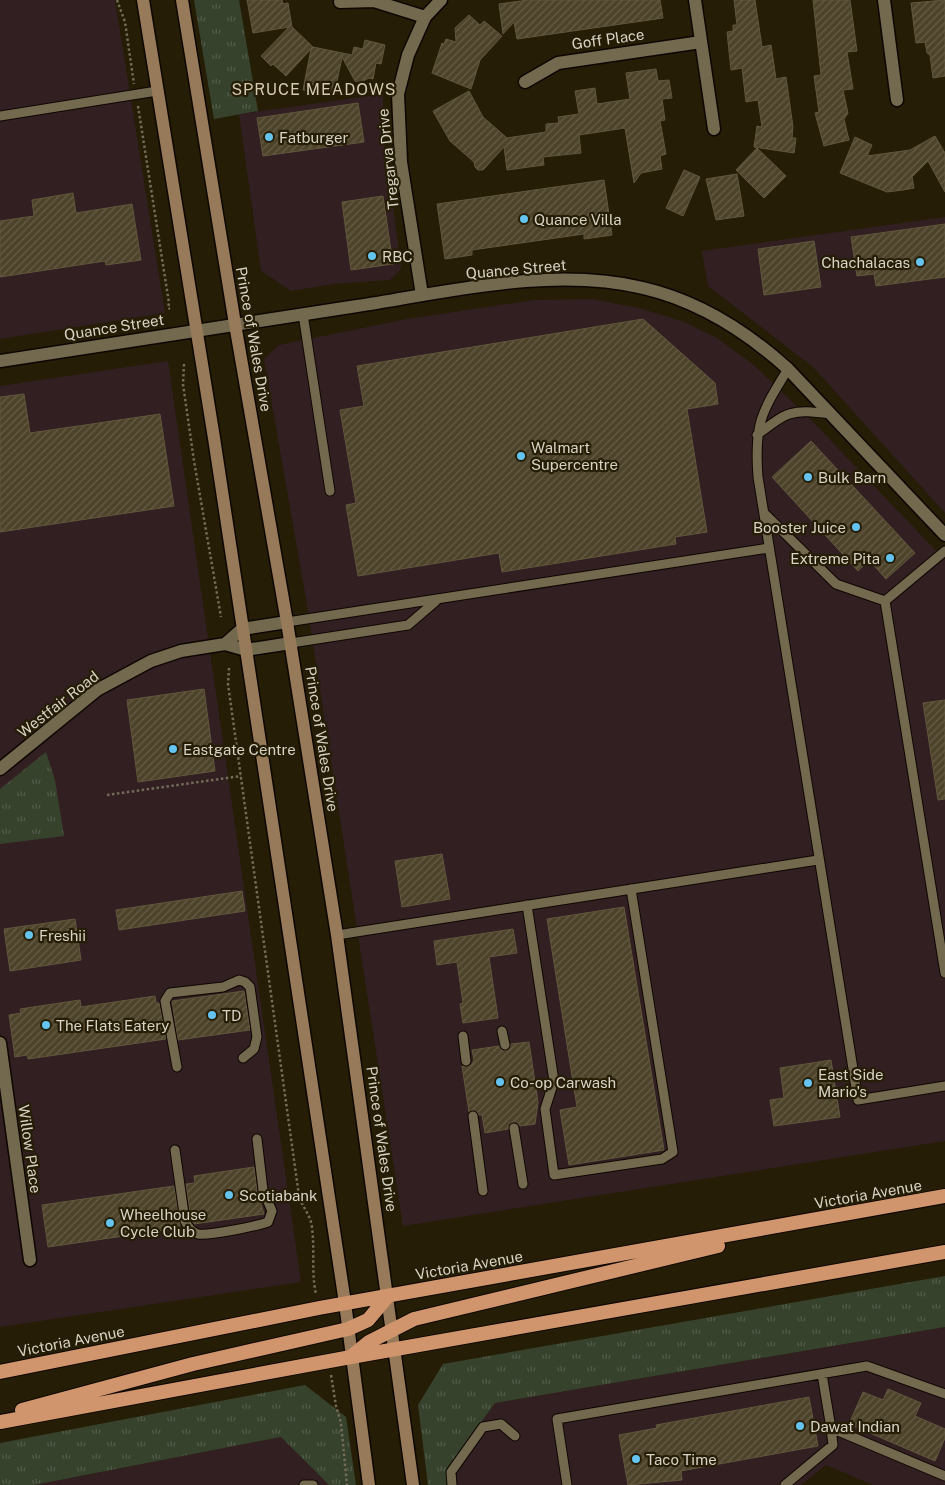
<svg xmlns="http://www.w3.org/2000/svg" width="945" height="1485" viewBox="0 0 945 1485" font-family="'Public Sans',sans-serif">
  <defs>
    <pattern id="grass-tufts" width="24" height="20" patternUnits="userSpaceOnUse" patternTransform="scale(1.25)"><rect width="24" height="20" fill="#37422d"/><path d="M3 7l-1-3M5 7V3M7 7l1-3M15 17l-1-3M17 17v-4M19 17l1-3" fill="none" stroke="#535c4a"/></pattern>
    <pattern id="building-hatch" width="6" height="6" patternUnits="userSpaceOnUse" patternTransform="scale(1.25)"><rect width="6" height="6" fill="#4d432a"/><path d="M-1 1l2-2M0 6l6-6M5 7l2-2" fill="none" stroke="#665d47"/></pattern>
  </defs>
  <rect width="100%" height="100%" fill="#251d05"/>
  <path fill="#321f21" d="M0,0H115L165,313L0,339Z
    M383,94V134L401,266L400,270L390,280L334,284L291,291L261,271L239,114Z
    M945,217V513L813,367L708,286L702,251Z
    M592,299L639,308L682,321L717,338L754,365L814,423L945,560V1141L403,1226L306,599L264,359L279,345L407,319L534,300Z
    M168,361L301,1282L0,1327V386Z
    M945,1327V1485H873L826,1465L801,1485H447L445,1470L495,1403Z
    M281,1437L329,1485H34Z"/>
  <path fill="url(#grass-tufts)" d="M194,0H239L258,111L214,119Z
    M46,752L55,780L64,836L0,844V789Z
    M945,1276V1327L495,1403L446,1470L447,1485H428L418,1405L443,1364Z
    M305,1385L346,1417L356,1485H329L281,1437L34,1485H0V1443Z"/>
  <path fill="url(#building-hatch)" stroke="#61573d" d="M247,0H282L283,4L288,3L292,27L313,47L352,55L354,47L363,49L365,40L385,45L381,64L376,63L373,79L369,78L361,82L355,81L342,57L334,96L303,90L311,49L286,76L273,64L271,66L261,56L289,27L253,33Z
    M528,0H660L663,18L517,39L514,22L503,34L499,4Z
    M734,0H755L762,47L771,45L776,79L786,77L793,127L792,138H796L794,153L754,147L757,126L762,127L758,100L746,102L742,68L731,70L727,32L733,31V25H737Z
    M813,0H850L857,51L847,52L853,89L843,90L848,113L844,119L849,140L824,146L815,113L819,112L814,76L821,75Z
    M945,0V76L933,78L930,55L927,53L925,42L916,43L911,3Z
    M469,15L480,25L484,21L502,36L480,60L471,89L432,73L442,43L444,44L446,39L456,42L455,28Z
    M656,69L658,81L669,80L672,98L662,99L665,120L660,121L666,154L660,156L662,169L641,173L634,183L625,128L579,135L581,153L543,157L544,165L507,170L504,147L483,170H478L475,167L474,162L450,141L433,111L469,91L483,117L507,138L546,132V124L559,123L558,117L579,114L575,91L595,88L597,104L630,99L626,73Z
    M358,103L364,142L263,156L257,118Z
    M935,136L945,153V192L928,161L912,177L914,188L903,190L887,192L840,173L855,137L872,145L867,156L910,150Z
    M757,148L786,176L764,198L736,170Z
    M684,170L700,177L683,216L666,208Z
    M737,174L744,216L716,220L706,179Z
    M604,180L612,235L584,239V234L472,250V255L445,259L437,204Z
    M73,193L76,213L132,204L141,260L106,265L105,261L0,277V221L34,216L32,200Z
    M383,196L393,264L351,270L342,202Z
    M945,224V277L876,286L874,274L857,276L851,237Z
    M814,241L821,287L764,295L758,249Z
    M643,319L715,383L718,404L687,409L707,532L675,537L676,544L502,572L499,553L358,576L346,505L356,503L340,410L364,406L357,366Z
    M24,394L30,433L160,414L174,506L0,532V397Z
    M811,441L915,553L886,579L869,560L858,571L772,477Z
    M204,689L215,771L138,782L127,700Z
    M945,700V799L938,800L923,703Z
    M442,854L450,899L402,907L395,861Z
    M242,891L245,911L119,930L116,910Z
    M624,907L664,1150L569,1165L560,1110L577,1107L547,919Z
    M75,919L81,960L10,971L4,929Z
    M513,929L517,953L489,957L498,1018L463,1023L460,1004L463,1003L457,962L437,965L434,941Z
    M244,991L250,1030L178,1040L172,1001Z
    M155,996L156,1003H159L166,1039L28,1059L27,1055L15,1057L9,1015L21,1013L20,1009L80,1000L81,1007Z
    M529,1042L538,1102L535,1124L520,1126L517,1122H513L508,1129L485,1133L482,1115H479L475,1110L469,1112L462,1066L467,1067L472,1064L474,1060L472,1050L499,1046L506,1051L511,1044Z
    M831,1060L840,1117L774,1126L770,1100L784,1098L780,1068Z
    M254,1167L257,1191L264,1214L194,1224L191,1219L186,1184L195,1183L194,1176Z
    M174,1186L180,1226L179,1228L48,1247L42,1205Z
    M888,1389L921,1403L915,1416L945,1429V1438L935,1461L849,1424L863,1392L883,1400Z
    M809,1397L818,1446L681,1471L682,1480L628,1485L619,1435L657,1428L656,1425Z"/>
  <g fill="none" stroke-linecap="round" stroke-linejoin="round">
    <defs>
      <path id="service" d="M0,116L157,91
        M303,314L330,491
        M788,369C761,413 754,424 758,477L858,1100L945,1086
        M757,435C788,411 791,409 831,414
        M764,513L836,584L885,601L945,551
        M885,601L945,973
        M287,622L769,548
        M291,643L408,625L436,601
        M527,905L554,1081L545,1109L554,1175L662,1159L673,1152L631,889
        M337,935L818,860
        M502,1031L505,1045
        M463,1036L466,1061
        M177,1067L165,1001L170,993L223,987L239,980L245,982L250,987L257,1037L254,1049L243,1058
        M473,1116L483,1191
        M514,1128L523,1184
        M175,1150L185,1221C188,1227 191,1232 198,1234C208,1236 257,1226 268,1222L272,1211L263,1190L257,1139
        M822,1374L831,1428L945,1476
        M304,1485H313
        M452,1485L451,1472L483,1427L501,1424L515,1436
        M567,1485L557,1419L867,1366L945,1394
        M785,1485L833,1445L831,1428"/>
      <path id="minor" d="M695,0L714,129
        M884,0L897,100
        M340,2L374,1L425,17
        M525,82L558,63L701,42
        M422,295L401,162L398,94L408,55L425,17L441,0
        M225,644L242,629L287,622
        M0,769L97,690L151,661L181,651L225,644L246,650L291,643
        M0,1043L30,1260"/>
      <path id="tertiary" d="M0,361C119,342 238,324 357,306C448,292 552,266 643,288C699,301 746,331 788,369L945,535"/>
      <path id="secondary" d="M143,0L214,438L345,1303L369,1485
        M182,0L235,324L287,622L337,935L413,1485"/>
      <path id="trunk" d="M352,1356L369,1342L414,1319L718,1246
        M0,1372L319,1308L945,1196
        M22,1410L193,1364L348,1329L368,1320L388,1296
        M0,1422L351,1357L945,1252"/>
    </defs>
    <use href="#service" stroke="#0e0700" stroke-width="11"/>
    <use href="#minor" stroke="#0e0700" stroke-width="15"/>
    <use href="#tertiary" stroke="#0e0700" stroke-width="15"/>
    <use href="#secondary" stroke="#0e0700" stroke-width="15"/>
    <use href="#trunk" stroke="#0e0700" stroke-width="16"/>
    <path stroke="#736c59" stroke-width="2.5" stroke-dasharray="2.5 2.5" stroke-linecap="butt" d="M117,0L125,22L134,84
      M138,106L169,303L168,308L170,309
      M184,364L183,384L194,461L221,617
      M229,668L228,684L299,1196C302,1207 311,1215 312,1228C315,1250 311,1272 316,1294
      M107,795L241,776
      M331,1375L336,1406L341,1423L347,1485"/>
    <use href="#service" stroke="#73694f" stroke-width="9"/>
    <use href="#minor" stroke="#73694f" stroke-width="12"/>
    <use href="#tertiary" stroke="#73694f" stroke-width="12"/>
    <use href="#secondary" stroke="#967a5a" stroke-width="12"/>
    <use href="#trunk" stroke="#d0956c" stroke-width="14"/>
  </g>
  <g fill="#65c4ef" stroke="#251d05" stroke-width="2">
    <circle cx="269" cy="137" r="5"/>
    <circle cx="524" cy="219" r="5"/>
    <circle cx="372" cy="256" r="5"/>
    <circle cx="920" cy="262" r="5"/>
    <circle cx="521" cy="456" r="5"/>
    <circle cx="808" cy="477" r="5"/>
    <circle cx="856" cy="527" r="5"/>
    <circle cx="890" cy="558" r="5"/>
    <circle cx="173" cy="749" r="5"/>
    <circle cx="29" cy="935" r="5"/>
    <circle cx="212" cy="1015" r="5"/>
    <circle cx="46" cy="1025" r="5"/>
    <circle cx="500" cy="1082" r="5"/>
    <circle cx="808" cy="1083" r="5"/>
    <circle cx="229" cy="1195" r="5"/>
    <circle cx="110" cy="1223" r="5"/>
    <circle cx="800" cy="1426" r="5"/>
    <circle cx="636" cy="1459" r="5"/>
  </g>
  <g text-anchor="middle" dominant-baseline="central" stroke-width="4.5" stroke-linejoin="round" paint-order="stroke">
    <g font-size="15" fill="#d9d3c5" stroke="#251d05">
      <text transform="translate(608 39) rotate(-8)">Goff Place</text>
      <text transform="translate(388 159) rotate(-96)">Tregarva Drive</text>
      <text transform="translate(516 269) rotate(-5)">Quance Street</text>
      <text transform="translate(114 327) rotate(-9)">Quance Street</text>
      <text transform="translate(254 339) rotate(80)">Prince of Wales Drive</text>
      <text transform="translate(58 704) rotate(-38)">Westfair Road</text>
      <text transform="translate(322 739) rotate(81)">Prince of Wales Drive</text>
      <text transform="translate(382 1139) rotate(82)">Prince of Wales Drive</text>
      <text transform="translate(30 1149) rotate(82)">Willow Place</text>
      <text transform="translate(868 1194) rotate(-10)">Victoria Avenue</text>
      <text transform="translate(469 1265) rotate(-10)">Victoria Avenue</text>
      <text transform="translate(71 1341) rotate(-11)">Victoria Avenue</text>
    </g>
    <g font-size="15" fill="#d9d3c5" stroke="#251d05" text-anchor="start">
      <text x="279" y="137">Fatburger</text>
      <text x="534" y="219">Quance Villa</text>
      <text x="382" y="256">RBC</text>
      <text x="910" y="262" text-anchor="end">Chachalacas</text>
      <text x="531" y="447">Walmart<tspan x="531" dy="17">Supercentre</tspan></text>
      <text x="818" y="477">Bulk Barn</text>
      <text x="846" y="527" text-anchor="end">Booster Juice</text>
      <text x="880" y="558" text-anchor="end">Extreme Pita</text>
      <text x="183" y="749">Eastgate Centre</text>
      <text x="39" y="935">Freshii</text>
      <text x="222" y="1015">TD</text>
      <text x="56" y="1025">The Flats Eatery</text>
      <text x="818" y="1074">East Side<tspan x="818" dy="17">Mario's</tspan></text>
      <text x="510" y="1082">Co-op Carwash</text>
      <text x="239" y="1195">Scotiabank</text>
      <text x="120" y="1214">Wheelhouse<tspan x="120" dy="17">Cycle Club</tspan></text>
      <text x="810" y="1426">Dawat Indian</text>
      <text x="646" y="1459">Taco Time</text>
    </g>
    <g font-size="16" letter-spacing="1" fill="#d5caad" stroke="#251d05">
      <text x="314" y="89">SPRUCE MEADOWS</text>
    </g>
  </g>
</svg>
